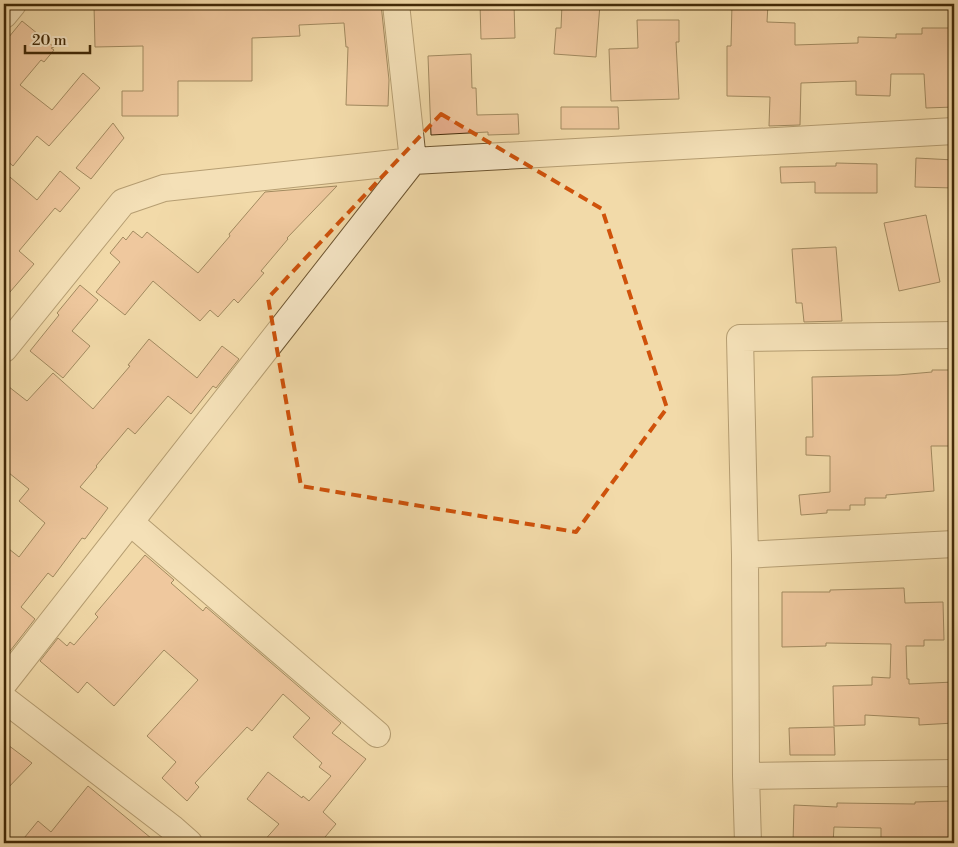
<svg xmlns="http://www.w3.org/2000/svg" width="958" height="847" viewBox="0 0 958 847" font-family="'Libre Bodoni',serif">
  <rect width="100%" height="100%" fill="#f2daa9"/>
  <filter id="stains"><feTurbulence type="fractalNoise" baseFrequency=".004" numOctaves="4"/><feColorMatrix values="0 0 0 0 .2 0 0 0 0 .09 0 0 0 0 .02 0 0 0 .5 -.17"/></filter>
  <radialGradient id="worn" r=".72"><stop offset=".6" stop-color="#630" stop-opacity="0"/><stop offset="1" stop-color="#630" stop-opacity=".3"/></radialGradient>
  <path fill="#ebb291" stroke="#412907" d="M139,4H381L389,80L388,106L346,105L348,47H346L344,23L299,25L300,36L252,38V81H178V116H122V91H143V46L95,47L94,5Z
    M480,4H514L515,38L481,39Z
    M562,4H600L596,57L554,54L556,28H561Z
    M732,4H768L767,22L795,23V45L858,43V37L896,38V34H922V28H954V107L926,108L924,74H891L890,96L856,95V81L801,83L800,125L769,126L770,97L727,96V46H731Z
    M637,20H679V42H676L679,99L611,101L609,49L638,48Z
    M22,21L54,47L51,48L54,50L44,62L41,60L20,85L52,110L83,73L100,88L49,146L37,136L13,166L4,158V43Z
    M471,54L472,88H476L477,115L518,114L519,134L488,135V132L431,135L428,56Z
    M561,107H618L619,129H561Z
    M113,123L124,138L91,179L76,168Z
    M916,158L954,160V188L915,187Z
    M836,163L877,164V193H815V182L781,183L780,167L836,166Z
    M60,171L80,188L60,212L55,208L19,251L34,264L4,299V172L37,200Z
    M337,186L287,238L288,239L261,271L264,273L238,303L234,299L218,317L210,310L200,321L153,281L125,315L96,292L120,262L110,253L123,237L126,240L133,231L142,238L147,232L198,273L230,236L229,234L265,192Z
    M926,215L940,282L899,291L884,223Z
    M836,247L842,321L804,322L802,303H796L792,249Z
    M80,285L98,300L72,331L90,346L63,378L30,351L59,315L57,313Z
    M149,339L197,378L222,346L239,359L216,388L213,386L191,414L168,396L135,434L128,428L96,466L97,467L80,487L108,508L85,539L82,538L53,577L48,573L21,607L35,619L7,655L4,652V545L19,557L45,523L19,501L29,489L4,469V383L27,401L53,373L93,409L130,366L128,365Z
    M932,370H954V446H931L934,491L886,495V498H865V505H850V510H827V513L801,515L799,495L830,492V456L806,455V437H813L812,377L898,375L932,372Z
    M145,555L174,580L171,583L203,611L206,607L341,723L332,733L366,759L323,812L336,824L320,843H262L279,824L247,799L268,772L302,798L303,796L309,801L331,776L319,767L322,763L293,737L310,718L283,694L252,731L247,727L195,783L199,787L187,801L162,778L176,762L147,736L198,680L164,650L114,706L87,682L78,693L40,661L58,638L67,646L70,642L74,645L98,617L95,614Z
    M904,588L905,603L943,602L944,640H924V646H906L907,679H909V684L954,682V723L919,725V718L865,715V725L834,726L833,686L872,685V677L890,678L891,644L826,643V646L782,647V592H830V590Z
    M834,727L835,755H790L789,728Z
    M4,742L32,763L4,792Z
    M88,786L157,843H20L38,821L51,832Z
    M951,801L952,839L939,840V843H881V828L834,827L833,843H793L794,805L837,807V803L915,804V802Z"/>
  <g fill="none" stroke-linecap="round" stroke-linejoin="round">
    <defs>
      <path id="minor" d="M4,15L13,4
        M4,349L123,202L164,188L413,161L954,131
        M130,522L377,734
        M745,555L954,544
        M4,683L413,161L396,4
        M4,699L172,828L189,843
        M746,776L954,773
        M748,843L746,776L745,555L740,338L954,335"/>
    </defs>
    <use href="#minor" stroke="#6d5530" stroke-width="28"/>
    <use href="#minor" stroke="#f7e7c7" stroke-width="26"/>
  </g>
  <path d="M0 0H958V847H0ZM441,114L602,209L667,408L576,532L301,486L268,298Z" fill="#f2daa9" fill-opacity=".55" fill-rule="evenodd"/>
  <path fill="none" stroke="#cf520b" stroke-width="4" stroke-dasharray="10 6" stroke-linejoin="round" d="M441,114L602,209L667,408L576,532L301,486L268,298Z"/>
  <rect width="958" height="847" fill="none" stroke="#f2daa9" stroke-width="20"/>
  <rect x="5" y="5" width="948" height="837" fill="none" stroke="#412907" stroke-width="2.5"/>
  <rect x="10" y="10" width="938" height="827" fill="none" stroke="#412907"/>
  <path d="M25 45v8h65v-8" fill="none" stroke="#412907" stroke-width="2.5"/>
  <text x="32" y="45" font-size="15" fill="#412907" stroke="#f7e7c7" stroke-width="4" paint-order="stroke">20 m</text>
  <rect width="100%" height="100%" filter="url(#stains)"/>
  <rect width="100%" height="100%" fill="url(#worn)"/>
</svg>
